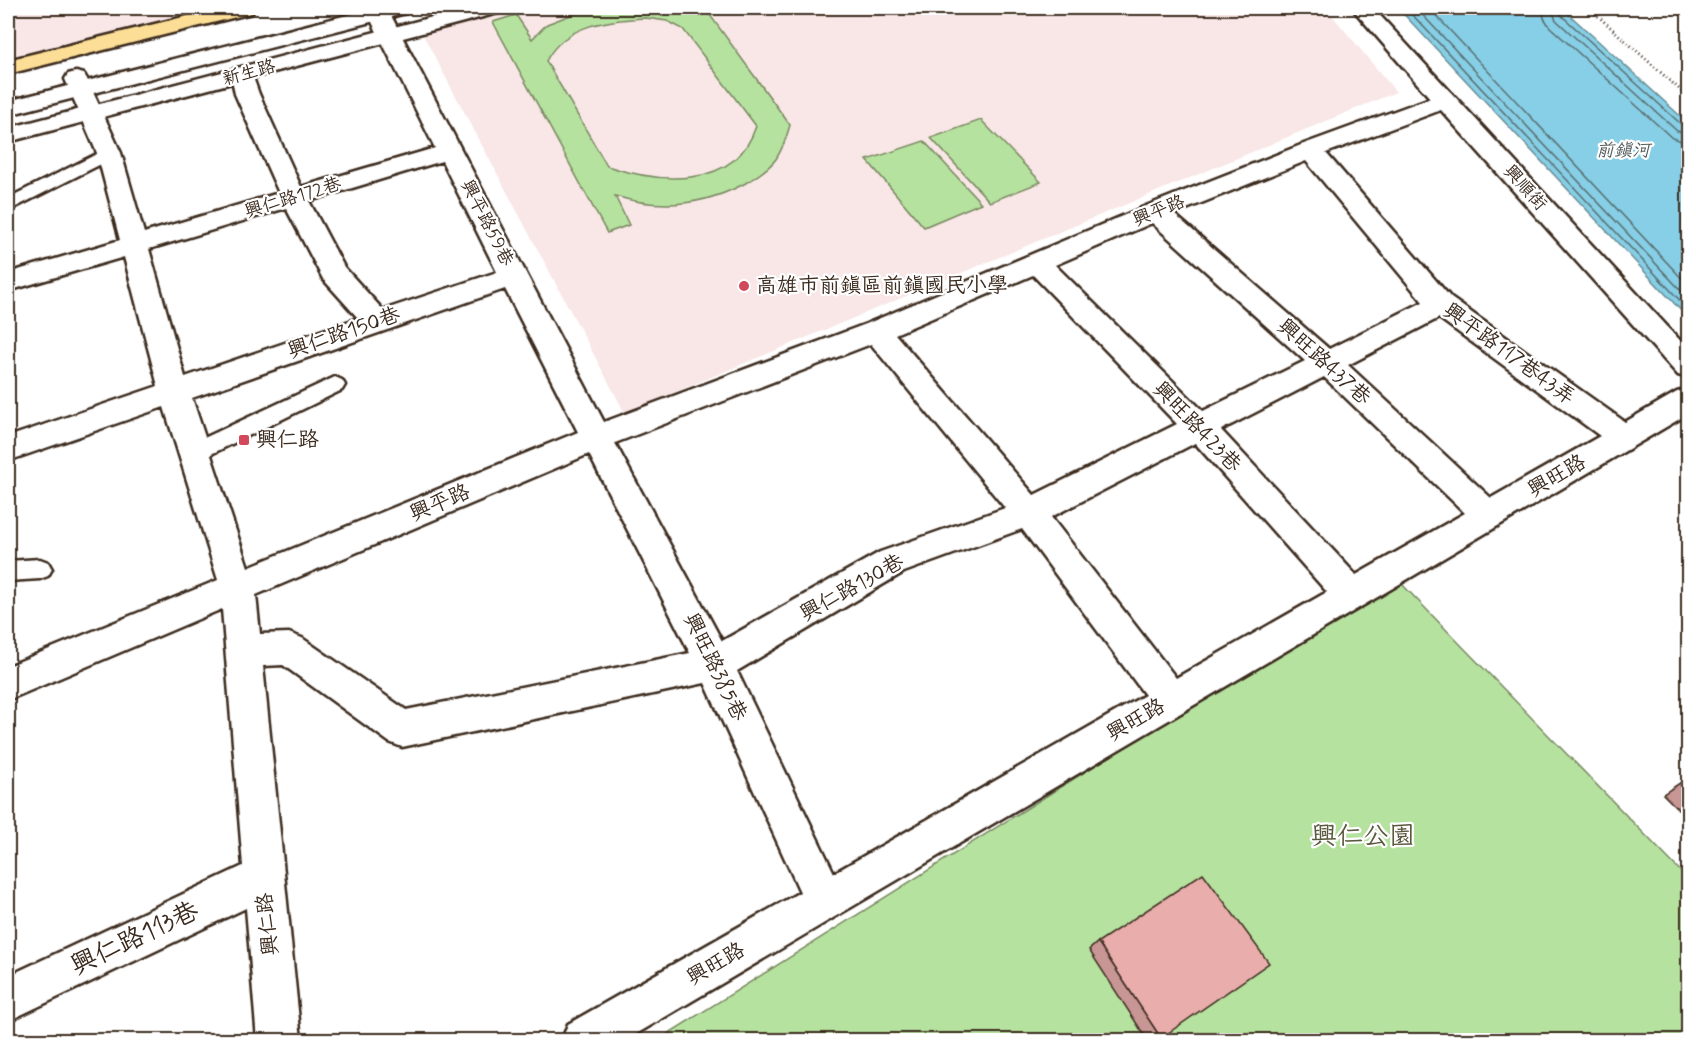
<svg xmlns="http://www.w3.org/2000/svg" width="1696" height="1048" viewBox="0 0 1696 1048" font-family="Mynerve,'LXGW WenKai TC',sans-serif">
  <rect width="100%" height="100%" fill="#fff"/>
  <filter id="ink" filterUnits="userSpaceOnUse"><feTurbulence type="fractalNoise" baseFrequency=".0167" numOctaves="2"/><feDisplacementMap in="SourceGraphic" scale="12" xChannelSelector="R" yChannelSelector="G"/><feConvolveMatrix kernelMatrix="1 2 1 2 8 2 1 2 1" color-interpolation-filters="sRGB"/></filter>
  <g filter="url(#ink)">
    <path fill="#f8e7e6" d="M8,8H222L8,65Z
      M518,8H1326L1396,92L625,413L422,33Z"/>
    <path fill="#b6e2a0" stroke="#78865f" stroke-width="1.5" fill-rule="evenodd" d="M589,8H692L710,15L790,125C787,136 783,148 776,159C769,169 754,178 744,184C702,206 660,210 615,196L629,225L607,233L493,22L516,15L532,39L547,24ZM646,18L667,21L683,29L756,126C735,191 658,183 607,166L546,61C565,24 608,20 646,18Z
      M981,120L1041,182L990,202L931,138Z
      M924,141L981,203L924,227L867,160Z
      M1395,577L1688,879V1040H658Z"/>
    <path fill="#86cfe6" stroke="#688d96" stroke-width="1.5" d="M1398,8H1562L1688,123V318Z"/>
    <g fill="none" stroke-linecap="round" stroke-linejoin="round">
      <path stroke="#596c6e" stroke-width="1.5" d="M1406,8L1688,309
        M1416,8L1688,298
        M1429,8L1688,285
        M1542,8L1544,18L1550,27L1672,138L1688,143
        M1551,8L1556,20L1677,131L1688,134
        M1559,8L1561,15L1682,125L1688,127"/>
      <defs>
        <path id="service" d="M109,148L115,149L117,153L115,157L8,211V198Z
          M335,377L342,380L345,385L342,390L203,458L195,460L187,458L184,452L187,446Z
          M40,559L48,562L52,569L48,576L40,579L8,581V561Z"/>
        <path id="minor" d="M365,8H387L604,422L866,324L1146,206L1301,145L1430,98L1352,8H1373L1688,349V378L1678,375L1441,110L1326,153L1451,298L1625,422L1677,392L1688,389V414L626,1040H562L568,1024L800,892L705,683L402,747L389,742L283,665L263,666L301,1040H257L246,908L8,1021V976L243,866L222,609L8,700V666L218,580L164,407L8,461V437L158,386L124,257L8,291V273L120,240L97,153L65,79L68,74L76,72L84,74L87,79L121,153L144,233L279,193L235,94L231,74L234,69L242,67L250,69L259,94L301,187L435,148ZM442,161L497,272L383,310L344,267L309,201ZM1306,161L1423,302L1329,349L1174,214ZM286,208L323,279L358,318L185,377L149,249ZM1152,223L1305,361L1203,411L1055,265ZM1033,275L1177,424L1034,495L895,334ZM505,289L578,432L248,567L192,398ZM1439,318L1600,436L1491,498L1348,365ZM871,344L1005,508L880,552L722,641L615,443ZM1324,377L1465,513L1356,575L1221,430ZM1195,443L1327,592L1176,678L1051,517ZM589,454L690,653L406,710L302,638L289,633L260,634L256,595ZM1022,529L1145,695L834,873L737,671L904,572Z"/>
        <path id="tertiary" d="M375,8H409L406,13L8,115V101Z
          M467,8H501L498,13L8,142V128Z"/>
        <path id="motorway" d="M220,8H255L252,13L8,74V60Z"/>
      </defs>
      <use href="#service" stroke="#3b2a1e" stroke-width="5"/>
      <use href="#minor" stroke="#3b2a1e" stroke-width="5"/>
      <use href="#tertiary" stroke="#3b2a1e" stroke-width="5"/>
      <use href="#motorway" stroke="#3b2a1e" stroke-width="5"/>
      <path stroke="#3b2a1e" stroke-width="3" stroke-dasharray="1 3" stroke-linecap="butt" d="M1589,8L1688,97"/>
      <use href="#service" fill="#fff" fill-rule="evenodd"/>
      <use href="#minor" fill="#fff" fill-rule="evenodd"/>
      <use href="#tertiary" fill="#fff" fill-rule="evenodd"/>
      <use href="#motorway" fill="#fcde96" fill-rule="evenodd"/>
    </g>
    <path fill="#c89694" stroke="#3b2a1e" stroke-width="1.5" d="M1689,777V820L1663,794Z
      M1098,942L1161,1038L1157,1041H1148L1089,950Z"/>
    <path fill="#e9aeac" stroke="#3b2a1e" stroke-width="1.5" d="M1203,873L1269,963L1161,1038L1098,942Z"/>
  </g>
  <g fill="#d1495b" stroke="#fff" stroke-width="2">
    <circle cx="744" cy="286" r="6"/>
    <rect x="238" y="434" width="12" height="12" rx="3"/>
  </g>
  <g text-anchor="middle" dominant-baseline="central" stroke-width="4.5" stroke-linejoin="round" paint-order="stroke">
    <g font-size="18" fill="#3b2a1e" stroke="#fff">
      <text transform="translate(249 73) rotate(-15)">新生路</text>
      <text transform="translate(1525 188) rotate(48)">興順街</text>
      <text transform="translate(293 198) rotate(-17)">興仁路172巷</text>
      <text transform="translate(1159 211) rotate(-22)">興平路</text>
      <text transform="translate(487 223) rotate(63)">興平路59巷</text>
    </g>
    <g font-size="18" font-style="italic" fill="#525c5a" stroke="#fff">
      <text x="1623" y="151">前鎮河</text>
    </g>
    <g font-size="21" fill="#3b2a1e" stroke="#fff" text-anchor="start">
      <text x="756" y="286">高雄市前鎮區前鎮國民小學</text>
      <text x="256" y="440">興仁路</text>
    </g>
    <g font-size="21" fill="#3b2a1e" stroke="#fff">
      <text transform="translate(344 333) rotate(-19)">興仁路150巷</text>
      <text transform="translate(1509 354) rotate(36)">興平路117巷43弄</text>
      <text transform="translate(1324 362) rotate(42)">興旺路437巷</text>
      <text transform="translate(1197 427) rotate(46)">興旺路423巷</text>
      <text transform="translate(1557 476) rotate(-30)">興旺路</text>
      <text transform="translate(440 503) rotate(-23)">興平路</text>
      <text transform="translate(852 588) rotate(-29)">興仁路130巷</text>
      <text transform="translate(715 667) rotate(64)">興旺路385巷</text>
      <text transform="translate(1136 720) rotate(-30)">興旺路</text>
      <text transform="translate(268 924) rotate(-96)">興仁路</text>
      <text transform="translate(716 964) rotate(-30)">興旺路</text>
    </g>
    <g font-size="26" fill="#5a583e" stroke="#fff">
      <text x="1363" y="837">興仁公園</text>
    </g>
    <g font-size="26" fill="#3b2a1e" stroke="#fff">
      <text transform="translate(135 939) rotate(-25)">興仁路113巷</text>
    </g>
  </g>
  <rect width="1696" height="1048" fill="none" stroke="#fff" stroke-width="30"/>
  <rect x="15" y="15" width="1666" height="1018" fill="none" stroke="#3b2a1e" stroke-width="2" filter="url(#ink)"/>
</svg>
